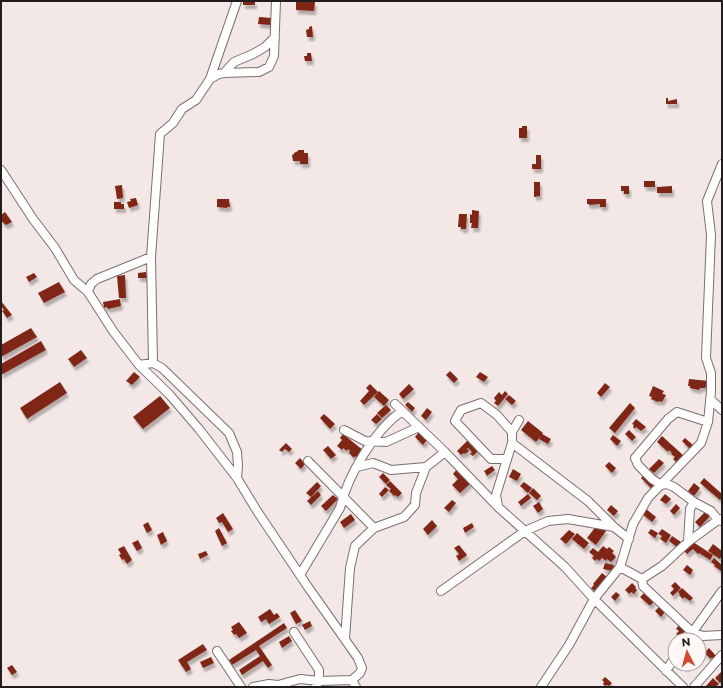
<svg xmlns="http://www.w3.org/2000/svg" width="723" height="688" viewBox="0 0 723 688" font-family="Montserrat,sans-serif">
  <defs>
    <filter id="shadow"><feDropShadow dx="2" dy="4" stdDeviation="1" flood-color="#0004"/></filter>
  </defs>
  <rect width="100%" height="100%" fill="#f4e8e6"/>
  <path fill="#7f2616" filter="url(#shadow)" d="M243,1H255V5H243Z
    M296,2H315L314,11L296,10Z
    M259,17L272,18L271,25L258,24Z
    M312,26L313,37H307L306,30L309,29V27Z
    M307,53H311L312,61H305L304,56H307Z
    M666,98H668V101L677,99V104H666Z
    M522,126H527V138H519V128H522Z
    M298,150H304V153H308V164H300V161H293L292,155L294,154V153L298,151Z
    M536,155H541V169H532V164H536Z
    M644,181H655V187H644Z
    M534,182H540V196L534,197Z
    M122,185L123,198L117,199L115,186Z
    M621,186H629V194H624V191H621Z
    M672,186V193H657V187Z
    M136,198L138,205L129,208L127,202L131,201L130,199Z
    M217,199H229L230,207H227V208L217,207Z
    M587,199H606V207H600V204L589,205V204H587Z
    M114,202H121V204H124V209H114Z
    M472,210L479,211L478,228H471L472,223H470V214L472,215Z
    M5,212L12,222L6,225L1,221V215Z
    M459,214H467L466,229H461V227H458Z
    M146,272L147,278H138V273Z
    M34,273L37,277L29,282L26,277Z
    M125,275L126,298H119L117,276Z
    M59,282L65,292L44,303L38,293Z
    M120,299L121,306L108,309L107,307L104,308L103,302Z
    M1,301L12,315L7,318L2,311L4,310L1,306Z
    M31,328L37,337L1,357V345Z
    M41,341L46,350L1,375V364Z
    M81,350L87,358L74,367L68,359Z
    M450,371L458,379L454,383L446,375Z
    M134,372L140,377L132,385L126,381Z
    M480,372L488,377L484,382L476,377Z
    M689,379L709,381L705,388H700L699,390L690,388V386H688Z
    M60,382L67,393L27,419L20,408Z
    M605,383L610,387L601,397L597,393Z
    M370,384L378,392L364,405L360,401L369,391L366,388Z
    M409,384L414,389L403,399L399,394Z
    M653,386L664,391L662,394L666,395L662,402L659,401L658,402L651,399L652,397L649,396Z
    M379,391L389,400L384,406L374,397Z
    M505,391L508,394L498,406L494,403L496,401L494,398L499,392L502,395Z
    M509,395L516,401L512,405L505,399Z
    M160,396L170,408L143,429L133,417Z
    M408,402L415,408L412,412L405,405Z
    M630,403L635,408L615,433L609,428Z
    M386,405L391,410L382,418L377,413Z
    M427,408L432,412L426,420L421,416Z
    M324,414L335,424L330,429L320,418Z
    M377,414L382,419L376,424L371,420Z
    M636,419L646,427L644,429H643L641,431L636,427L635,429L633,427L634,425L632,424Z
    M528,421L543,433L536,442L521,430Z
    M629,430L636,437L632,441L625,434Z
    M419,432L427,440L423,445L415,437Z
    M343,434L364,451L358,458L355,456L354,458L349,453L350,451L348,449L347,451L343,448L342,450L337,446L342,440L340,438Z
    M542,434L551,439L548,444L539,439Z
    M613,435L621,441L617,446L610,439Z
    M662,436L684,456L677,463L673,459L675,457L671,454L672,453L669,450L668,452L657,442Z
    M685,438L694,446L690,449L682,441Z
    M468,440L479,450L473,456L470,454L472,452L468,448L467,449L469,451L465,454L464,453L461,455L457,451Z
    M286,443L292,449L289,452L285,449L282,452L279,450Z
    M328,446L336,455L331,459L323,450Z
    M300,458L305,464L301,469L295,463Z
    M659,459L664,463L654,473L649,469Z
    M609,462L616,468L612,473L605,466Z
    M492,466L495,470L487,476L484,471Z
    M457,469L471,483L460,493L452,485L458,479L453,474Z
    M513,469L521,474L517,481L509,477Z
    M383,473L390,480L386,484L379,477Z
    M645,474L655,484L651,488L641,478Z
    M704,478L722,494V498L720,500L700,483Z
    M390,481L402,493L398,497L395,495L394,496L389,491L391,489L386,485Z
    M317,482L321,486L311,497L306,493Z
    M524,482L532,488L528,493L520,486Z
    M694,483L700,488L694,496L688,491Z
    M385,487L389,490L382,497L379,494Z
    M533,488L541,496L537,500L529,493Z
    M318,491L321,495L311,505L307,501Z
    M528,494L531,498L521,506L518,502Z
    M665,494L671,499L666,504L660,500Z
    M333,495L338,499L326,511L321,506Z
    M452,500L456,503L449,512L444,508Z
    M539,502L543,509L538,513L533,506Z
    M676,504L680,508L674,515L670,511Z
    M611,505L618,511L614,516L607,510Z
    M646,509L656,517L652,522L642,514Z
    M705,512L710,516L700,527L695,522Z
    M223,513L233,529L228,532L222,522L219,523L216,518Z
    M351,514L355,520L344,528L340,522Z
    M432,520L437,526L428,535L423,529Z
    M148,522L152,530L147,533L143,525Z
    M472,523L474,527L465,533L463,528Z
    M597,525L606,531L596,545L587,538Z
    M219,528L227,543L222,546L215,531Z
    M651,529L658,533L655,538L648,533Z
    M662,529L671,535L666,543L660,539L662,536L658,534Z
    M569,530L575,534L566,544L560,539Z
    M163,532L167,541L161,545L157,535Z
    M577,533L589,543L584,549L572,539Z
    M672,536L681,542L677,547L669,541Z
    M138,540L142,548L137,551L132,543Z
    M693,542L713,555L710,560L699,553L698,554L693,549L687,554L683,550Z
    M713,544L722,551V555L720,559L708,551Z
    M459,545L467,555L459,561L456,556L459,554L454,548Z
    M124,546L132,560L127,564L124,559L122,560L119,555L121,554L118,549Z
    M603,546L607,549L609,547L614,551L612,553L616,557L611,562L607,559L606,561L602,558L599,561L597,559L595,561L592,558L594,556L589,552L593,548L598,552Z
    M206,551L208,555L200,559L198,554Z
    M714,558L722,565L721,571L714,566L715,565L711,562Z
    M605,563L614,565L613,571L603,569Z
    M687,565L693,570L690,575L683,570Z
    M602,573L607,577L594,591L591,588L594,585L593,584Z
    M675,582L681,588L673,596L670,593L674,589L671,586Z
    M632,583L636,587L635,588L637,590L634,594L631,592L629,594L625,590Z
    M682,588L693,598L690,601L684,597L683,599L679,595L680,594L678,592Z
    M616,592L620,595L615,601L611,597Z
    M645,592L654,601L651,605H649L640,597Z
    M659,607L665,612L661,617L655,611Z
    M270,609L274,615L277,613L280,617L269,624L266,619L261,622L258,617Z
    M295,610L302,621L296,624L290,613Z
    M310,621L312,626L305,630L302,625Z
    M239,622L247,633L239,638L236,634L234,635L231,631L233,630L231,627Z
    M284,623L287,628L259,646L272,665L268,668L263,661L242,675L239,670L260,656L256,650L232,665L229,660Z
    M679,625L685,631L680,637L676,634L679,631L676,629Z
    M289,636L292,641L282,648L279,642Z
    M203,644L207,650L187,662L191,669L186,672L178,660Z
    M709,648L716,656L713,659L712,657L711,659L704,653Z
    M211,657L214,663L203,668L200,662Z
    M12,665L17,672L12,675L7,668Z
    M722,671V681L720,683L715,678Z
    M605,677L612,683L609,686L607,685L605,686L603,684L604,682L602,680Z
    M713,678L719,684L715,687H705Z"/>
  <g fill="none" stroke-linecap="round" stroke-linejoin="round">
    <defs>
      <path id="street" d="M224,73L234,62L253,54L265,47L275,37
        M210,79L219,74L224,73L259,72L269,67L274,56L276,1
        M1,170L33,219L55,248L74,280L88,292L113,331L139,365L169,394L199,429L237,478L257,511L308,587L358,658L362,668L360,673L352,680
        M88,292L91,284L97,279L151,257
        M153,363L151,257L160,134L173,123L182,109L196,100L210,79L237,1
        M139,365L153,363L162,368L229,433L237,452L238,466L237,478
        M710,399L722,410
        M395,404L445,452L498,507L565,567L594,599L683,687
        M708,422L677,412L668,419L635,458L638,465L652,479L661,485L667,484L674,487L694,502L711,511L718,520L722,521
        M344,430L365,441L386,442L419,427
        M512,443L588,501L614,527L629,539
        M507,459H491L455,421L461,410L481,403L497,415L512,432
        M308,461L374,528L404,517L415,505L416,493L426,467L445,452
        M357,467L373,463L391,470L426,467
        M498,506L496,495L512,443V432L519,420
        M688,542L690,509L694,502
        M620,567L642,579L643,586L692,632L703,636L722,635
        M300,575L340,508C348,475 374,431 402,411
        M642,579L662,566L688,542L718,520L722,519
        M441,591L525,531L548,521L568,519L614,527
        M294,632L319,670V681L315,687
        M345,639L350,568L355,546L374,528
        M687,640L722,591
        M217,651L241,687
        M666,671L675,657
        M253,687L269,684L278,685L300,679L319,681L352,680L356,687
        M541,687L569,645L594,599L620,567L633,524L648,498L701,443L708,422L711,392V373L706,358L711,235L707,201L722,164
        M694,687L722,655"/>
    </defs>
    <use href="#street" stroke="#796f6d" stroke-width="10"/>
    <use href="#street" stroke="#fff" stroke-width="8"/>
  </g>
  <rect width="723" height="688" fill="none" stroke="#211d1c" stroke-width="4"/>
  <g transform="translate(687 652) rotate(354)"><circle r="19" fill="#fef7f5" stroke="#a6a09e"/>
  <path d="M0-3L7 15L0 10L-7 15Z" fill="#d4482f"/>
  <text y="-6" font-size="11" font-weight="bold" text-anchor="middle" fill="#211d1c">N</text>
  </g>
</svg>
